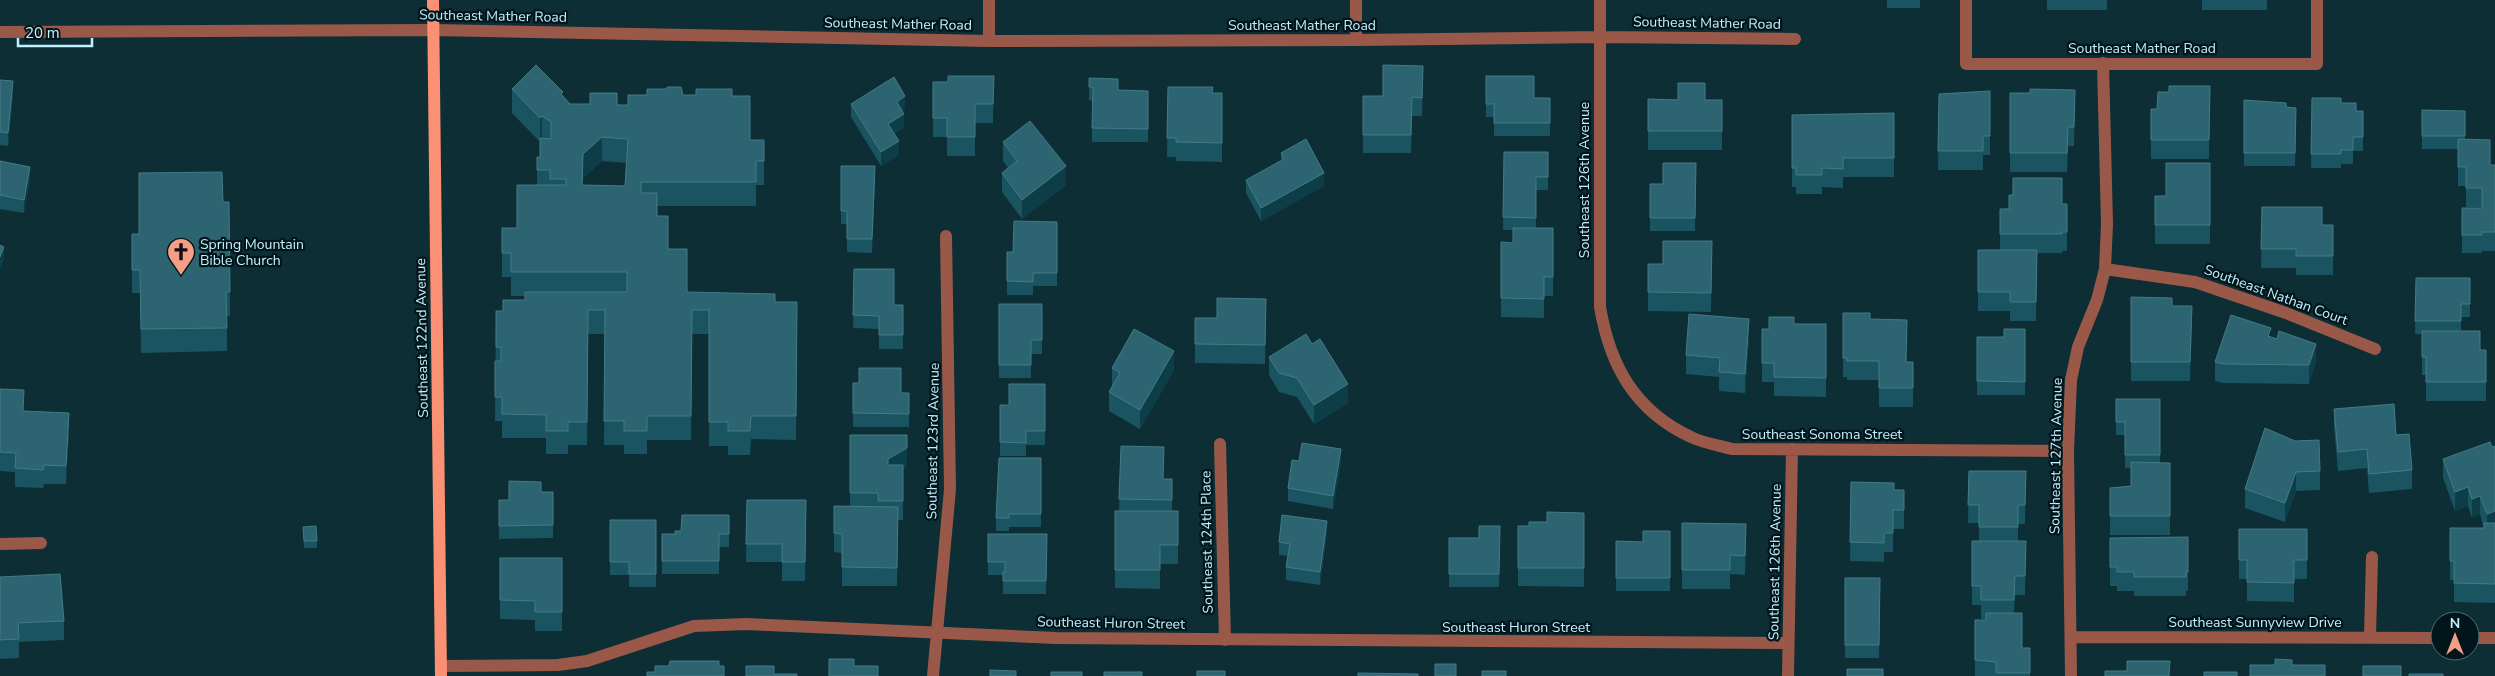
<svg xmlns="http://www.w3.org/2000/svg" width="2495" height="676" viewBox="0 0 2495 676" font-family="'Nunito Sans',sans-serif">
  <rect width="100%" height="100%" fill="#0d2e35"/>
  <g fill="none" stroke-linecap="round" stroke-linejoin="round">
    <path stroke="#9a5948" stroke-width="12" d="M989,0V41
      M1600,0V307C1610,366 1635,411 1691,437C1703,443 1718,445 1732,449L2068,451
      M1966,0V64H2317V0
      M0,32L434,30L989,41L1356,40L1599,37L1795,39
      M1356,40V0
      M2105,269L2195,282L2286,313L2375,349
      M1220,444L1225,640
      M0,544L41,543
      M2370,636L2372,557
      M2071,637L2440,638
      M2470,638H2495
      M441,666L558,665L587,661L694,626L746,624L1056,638L1788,643
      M933,676L950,489L946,236
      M1788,676L1792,449
      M2071,676L2068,451L2071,380L2078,347L2097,300L2105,269L2107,224L2103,63"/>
    <path stroke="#fb9074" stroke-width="12" d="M433,0L441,676"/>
  </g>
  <path fill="#1a5460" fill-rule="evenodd" d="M1887,0H1920V8H1887Z
    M2047,0H2107V10H2047Z
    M2202,0H2267V10H2202Z
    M1423,66L1422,116H1412L1411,153H1363V96H1383Z
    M994,76L993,123H975V156H947V137H933V82H948Z
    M1486,76L1534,98H1550V136H1494V117H1486Z
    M1089,78L1118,90L1148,91V142H1092V101L1089,100Z
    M0,80L13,95L8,146L0,145Z
    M2210,86L2209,159H2151V109H2157L2169,92Z
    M1168,87L1213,93H1222V162L1176,161V157H1167Z
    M512,89L563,96L570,104L628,105L683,95L732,96L750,140H764V185H756V206H657V216L668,249L687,292L775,302H797L796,440L751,439L750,455H728V446H709V334H692L691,440H647V454H624V445H604L605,334H588L587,445H568V454H546V438H502V421H495L496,311H503L525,300V296H511V277H502V228H517L537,185V157H540V142L512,113ZM602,161L626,163L625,186L583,185V178Z
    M2075,90L2074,146H2068L2067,172H2010V93H2030Z
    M1990,91V155H1983V170H1938L1939,94Z
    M2312,98L2341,103L2356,111H2363V151H2353V164H2341V168H2311Z
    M1648,99L1722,100V150H1648Z
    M2244,100L2286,107L2296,108L2295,166H2244Z
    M851,104L905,109L902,111L904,127L894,134L899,155L881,166L851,117Z
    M2422,110L2465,111V140L2490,165H2495V251H2482V253H2462V208H2482V207H2466V186H2458V149H2422Z
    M1894,113V177H1843V188L1822,187V194H1796V187H1792V115Z
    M1003,142L1066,185L1022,219L1002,192V173L1008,168L1003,161Z
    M1504,152H1548V190H1536V228H1553V296H1544V318L1501,317V242L1513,243V230H1503Z
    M1281,153L1324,186L1261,221L1246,193V180L1281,161Z
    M0,161L30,180L24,213L0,209Z
    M1696,163L1695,231H1650V184H1663Z
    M2210,163V244H2155V196H2166Z
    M841,166L875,180L872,253L847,252V224H841Z
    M223,202H229L230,316H227V351L141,353L140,293H132V234H139Z
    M2062,204H2067V251H2062V253H2037L2036,321H2010V311H1978V250H2000V209Z
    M2262,207L2322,225H2333V275H2296V268H2261Z
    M1057,222V286H1033V295H1007V252H1013Z
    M1712,241L1711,312L1648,311V264H1663Z
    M854,269L894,305H903V349H879V329L853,328Z
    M2416,278H2470V317H2461V331L2480,350H2486V401H2426V375H2422V334H2415Z
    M2131,297L2172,306L2192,325L2190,381H2131Z
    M1266,299L1265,364L1195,363V318H1217Z
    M999,304H1042V354H1031V378H999Z
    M1843,313L1870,319L1907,362H1913V407H1879V380H1847V377H1843Z
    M1794,324H1826V397L1774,396V382H1762V329H1769Z
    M2025,329V395H1977V337H2004Z
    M2271,337L2316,362L2309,384L2223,383L2215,381V362Z
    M1749,338L1745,393L1719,391V377L1686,374V355Z
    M1312,344L1348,403L1314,424L1297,397L1279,392L1269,375V357Z
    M1112,368L1174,370L1140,429L1109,411V392L1112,387Z
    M853,383L901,393H909V427H853Z
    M1045,384V445H1026V456H1000V405H1009Z
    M0,389L24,411L69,432L66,484H44L43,488L15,487V472L0,471Z
    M2116,399H2160V463H2170V535H2110V488L2131,486V468H2125V435H2116Z
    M2334,409L2396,435L2412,470V489L2369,493L2367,468L2338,471L2334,427Z
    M850,435L907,467L903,469V520H898L897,586H842V553L834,552V506H850Z
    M2295,441L2320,471V490L2296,491L2285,522L2245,508V489Z
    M1121,446L1163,479H1172V511H1178V564H1160V589L1115,588V511H1119Z
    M2495,446V603L2454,602V580H2450V528H2484L2480,514L2472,518L2468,506L2455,511L2443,478V459Z
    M1041,458V527H1009V531H996V518Z
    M1299,461L1341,462L1333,509L1288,501V488Z
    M1969,471H2026L2025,524H2018V541H2026L2025,595H2015L2014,613L2022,648H2030V676H1975V620H1986V619H1981V605H1972V541H1979V523H1968Z
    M1851,482L1894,490H1904V529H1893V552H1884V562L1850,561Z
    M541,492H553V538L499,539V500H509Z
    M747,500H806L805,581H782V562H746Z
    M1584,513V587L1518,586V526H1529L1547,522Z
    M729,515V547H719V574H662V534H675Z
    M610,520H656V587H629V575H610Z
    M1682,523L1746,524L1745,575L1730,574V589H1682Z
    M1500,526L1499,587H1449V538H1479Z
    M303,527L317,541V548H304Z
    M2239,529H2307V579H2294V602L2247,601V579H2239Z
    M1670,531V591H1616V541L1643,542Z
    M988,534H1047L1046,594H1003V575H988Z
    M1327,534L1320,585L1286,580V567L1288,556L1279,555V542Z
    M2188,537V591H2186V596H2134V591H2117V586H2110V538Z
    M500,558H562V631H535V620L500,619Z
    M0,577L64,621V640L19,642V658L0,659Z
    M1845,578H1880L1879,658H1845Z"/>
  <path fill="#0d3e48" d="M13,81V95L8,146V133Z
    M905,96V109L897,115V102Z
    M904,114V127L888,137V124Z
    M542,116V140L540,142V118Z
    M602,137V161L583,178V154Z
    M899,141V155L881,166V152Z
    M875,166V180L872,253V239Z
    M1066,166V185L1022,219V200Z
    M30,167V180L24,213V200Z
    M1324,173V186L1261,221V208Z
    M4,247V260L0,270V257Z
    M2192,306V325L2190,381V362Z
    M1749,319V338L1745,393V374Z
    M2316,344V362L2309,384V365Z
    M1174,351V370L1140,429V410Z
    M1348,384V403L1314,424V405Z
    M69,413V432L66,484V466Z
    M907,448V467L903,469V520V469L888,477V459Z
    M1341,449V462L1333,509V496Z
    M2296,472V491L2285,522V503Z
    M2468,487V506L2455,511V492Z
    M2480,496V514L2472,518V499Z
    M2495,511V530L2487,533V514Z
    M1327,521V534L1320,585V572Z"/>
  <path fill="#2c6571" stroke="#437b87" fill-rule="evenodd" d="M536,65L563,92L561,94L570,104H590V93H617V105H628V95H647V89H667V87H681L683,95H696V89H732V96H750V140H764V161H756V182H641V193H657V216H668V249H687V292L775,294V302H797L796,416H751L750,431H728V422H709V310H692L691,416H647V431H624V421H604L605,310H588L587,422H568V431H546V415L502,414V397H495V361H501V347H496V311H503V300H525V292H627V272H511V253H502V228H517V185H566V179H550V170H537V157H540V138L551,139V122L542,116L540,118L512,89ZM602,137L628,139L625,186L582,185L583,154Z
    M1383,65L1423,66L1422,98L1412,97L1411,135H1363V96H1383Z
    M948,76H994L993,104H975V137H947V118H933V82H948Z
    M1486,76H1534V98H1550V123H1494V104H1486Z
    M894,77L905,96L897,102L904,114L888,124L899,141L881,152L851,104Z
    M1089,78L1118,79V90L1148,91V129L1092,128L1093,87H1089Z
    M0,80L13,81L8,133L0,132Z
    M1678,83H1705V100H1722V131H1648V99L1678,100Z
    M2169,86H2210L2209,140H2151V109H2157L2158,92H2169Z
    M1168,87H1213L1212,93H1222V143L1176,142V138H1167Z
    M2030,89L2075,90L2074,127H2068L2067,153H2010V93H2030Z
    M1990,91V136H1983V151H1938L1939,94Z
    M2312,98H2341V103H2356V111H2363V137H2353V150H2341V154H2311Z
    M2244,100L2286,103V107L2296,108L2295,153H2244Z
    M2422,110L2465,111V136H2422Z
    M1894,113V158H1843V169L1822,168V175H1796V168H1792V115Z
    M1030,121L1066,166L1022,200L1002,173L1017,161L1003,142Z
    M1306,139L1324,173L1261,208L1246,180L1284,159L1281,153Z
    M2458,139L2490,140V165H2495V232H2482V235H2462V208H2482V188H2466V167H2458Z
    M1504,152H1548V177H1536V218L1503,217Z
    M0,161L30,167L24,200L0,195Z
    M1663,163H1696L1695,218H1650V184H1663Z
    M2166,163H2210V225H2155V196H2166Z
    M841,166H875L872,239H847V211H841Z
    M222,172L223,202H229L230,292H226L227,328L141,329L140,270H132V234H139V173Z
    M2013,178H2062V204H2067V232H2062V234H2000V209H2009V195H2013Z
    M2262,207H2322V225H2333V256H2296V249H2261Z
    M1014,221L1057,222V273H1033V282L1007,281V252H1013Z
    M1513,228H1553V277H1544V299L1501,298V242L1513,243Z
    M1663,241H1712L1711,293L1648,292V264H1663Z
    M0,245L4,247L0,257Z
    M1978,250H2037L2036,302H2010V292H1978Z
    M854,269H894V305H903V335H879V316L853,315Z
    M2416,278H2470V304H2461V321H2415Z
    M2131,297L2172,298V306H2192L2190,362H2131Z
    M1217,298L1266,299L1265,345L1195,344V318H1217Z
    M999,304H1042V340H1031V365H999Z
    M1843,313H1870V319L1907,320L1906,362H1913V388H1879V361H1847V358H1843Z
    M1689,314L1749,319L1745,374L1719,372L1720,358L1686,355Z
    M2231,315L2271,328L2268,336L2277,339L2279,331L2316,344L2309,365L2223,364L2215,362Z
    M1769,317H1794V324H1826V378L1774,377V363H1762V329H1769Z
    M1134,329L1174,351L1140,410L1109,392L1120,373L1112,368Z
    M2004,329H2025V382L1977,381V337H2004Z
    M2422,331H2480V350H2486V382H2426V357H2422Z
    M1306,334L1312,344L1320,339L1348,384L1314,405L1297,378L1279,373L1269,357Z
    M859,368H901V393H909V414L853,413V383H859Z
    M1009,384H1045V431H1026V443L1000,442V405H1009Z
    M0,389L24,390L23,411L69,413L66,466L44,465L43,470L15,468L16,453L0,452Z
    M2116,399H2160V455H2125V422H2116Z
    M2394,404L2396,435L2409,434L2412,470L2369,474L2367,449L2338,452L2334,409Z
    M2265,428L2295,441L2319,440L2320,471L2296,472L2285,503L2245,489Z
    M850,435H907V448L888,459V465H903V501H878V493H850Z
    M2490,442L2492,447L2495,446V511L2487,514L2480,496L2472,499L2468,487L2455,492L2443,459Z
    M1302,443L1341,449L1333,496L1288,488L1292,460L1299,461Z
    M1121,446L1164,447L1163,479H1172V500L1119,499Z
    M999,458H1041V514H1009V518H996Z
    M2131,462L2170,463V516H2110V488L2131,486Z
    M1969,471H2026L2025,505H2018V527H1979V505H1968Z
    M509,481L541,482V492H553V525L499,526V500H509Z
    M1851,482L1894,483V490H1904V510H1893V533H1884V543L1850,542Z
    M747,500H806L805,562H782V544H746Z
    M834,506L898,507L897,568L842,567V534L834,533Z
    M1115,511H1178V545H1160V570H1115Z
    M1547,512L1584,513V568H1518V526H1529V522H1547Z
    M682,515H729V534H719V561H662V534H675V531H681Z
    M1282,515L1327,521L1320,572L1286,567L1290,544L1279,542Z
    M610,520H656V574H629V562H610Z
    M1682,523L1746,524L1745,556L1730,555V570H1682Z
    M2484,523H2495V584L2454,583V561H2450V528H2484Z
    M316,526L317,541H304L303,527Z
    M1479,526H1500L1499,574H1449V538H1479Z
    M2239,529H2307V560H2294V583L2247,582V560H2239Z
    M1643,531H1670V578H1616V541L1643,542Z
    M988,534H1047L1046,581H1003V572H1005V562H988Z
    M2188,537V572H2186V577H2134V572H2117V567H2110V538Z
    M1972,541H2026L2025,576H2015L2014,600H1981V586H1972Z
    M500,558H562V612H535V601L500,600Z
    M60,574L64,621L18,623L19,639L0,640V577Z
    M1845,578H1880L1879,645H1845Z
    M1986,613H2022V648H2030V673H1996V662L1975,660V620H1986Z
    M829,659H854V666H878V676H829Z
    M2275,659L2292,660V665H2325V676H2250V665H2275Z
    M670,661H719V666H724V676H647V672H655V666H669Z
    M2127,661H2170L2169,676H2105V671H2127Z
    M1435,664H1456V676H1435Z
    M746,666H774V676H746Z
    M2363,666H2401V676H2363Z
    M1847,669H1883V676H1847Z
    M990,670L1016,671V676H990Z
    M1197,671H1225V676H1197Z
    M1482,671H1506V676H1482Z
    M1051,672H1082V676H1051Z
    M1104,672H1142V676H1104Z
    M2204,672H2237V676H2204Z
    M1358,673L1418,674V676H1358Z
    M775,674H797V676H775Z
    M2409,674H2443V676H2409Z"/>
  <defs>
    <symbol id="church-pin" viewBox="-11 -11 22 30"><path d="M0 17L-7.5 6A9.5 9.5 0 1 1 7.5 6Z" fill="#f49e88" stroke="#01151a"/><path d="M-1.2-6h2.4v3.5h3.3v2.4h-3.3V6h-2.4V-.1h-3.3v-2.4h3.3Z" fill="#111"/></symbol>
  </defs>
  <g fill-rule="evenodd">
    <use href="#church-pin" x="165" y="236" width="32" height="43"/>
  </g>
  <g text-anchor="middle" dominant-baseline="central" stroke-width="4.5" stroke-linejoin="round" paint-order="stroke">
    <g font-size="14" fill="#c2f1fd" stroke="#01151a">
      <text transform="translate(493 16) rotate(1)">Southeast Mather Road</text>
      <text transform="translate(1707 23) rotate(1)">Southeast Mather Road</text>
      <text transform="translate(898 24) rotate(1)">Southeast Mather Road</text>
      <text x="1302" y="25">Southeast Mather Road</text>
      <text x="2142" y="48">Southeast Mather Road</text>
      <text transform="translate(1584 180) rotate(-90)">Southeast 126th Avenue</text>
      <text transform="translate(2276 295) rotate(20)">Southeast Nathan Court</text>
      <text transform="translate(422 338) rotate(-91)">Southeast 122nd Avenue</text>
      <text x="1822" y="434">Southeast Sonoma Street</text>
      <text transform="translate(933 441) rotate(-89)">Southeast 123rd Avenue</text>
      <text transform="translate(2056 456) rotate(-89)">Southeast 127th Avenue</text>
      <text transform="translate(1207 542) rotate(-91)">Southeast 124th Place</text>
      <text transform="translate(1775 562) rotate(-89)">Southeast 126th Avenue</text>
      <text x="2255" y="622">Southeast Sunnyview Drive</text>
      <text transform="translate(1111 623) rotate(1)">Southeast Huron Street</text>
      <text x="1516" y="627">Southeast Huron Street</text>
    </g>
    <g font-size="14" fill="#c2f1fd" stroke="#01151a" text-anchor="start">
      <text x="200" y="244">Spring Mountain<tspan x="200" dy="16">Bible Church</tspan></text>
    </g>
  </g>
  <g transform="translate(2455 636)"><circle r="24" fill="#01151a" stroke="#4e6d75"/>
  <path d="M0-4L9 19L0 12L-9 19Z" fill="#f49e88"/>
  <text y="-8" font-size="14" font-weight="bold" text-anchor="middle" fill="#c2f1fd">N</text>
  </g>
  <path d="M18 38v8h74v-8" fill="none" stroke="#c2f1fd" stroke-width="2.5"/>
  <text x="25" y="38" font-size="15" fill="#c2f1fd" stroke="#01151a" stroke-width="4" paint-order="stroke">20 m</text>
</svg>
